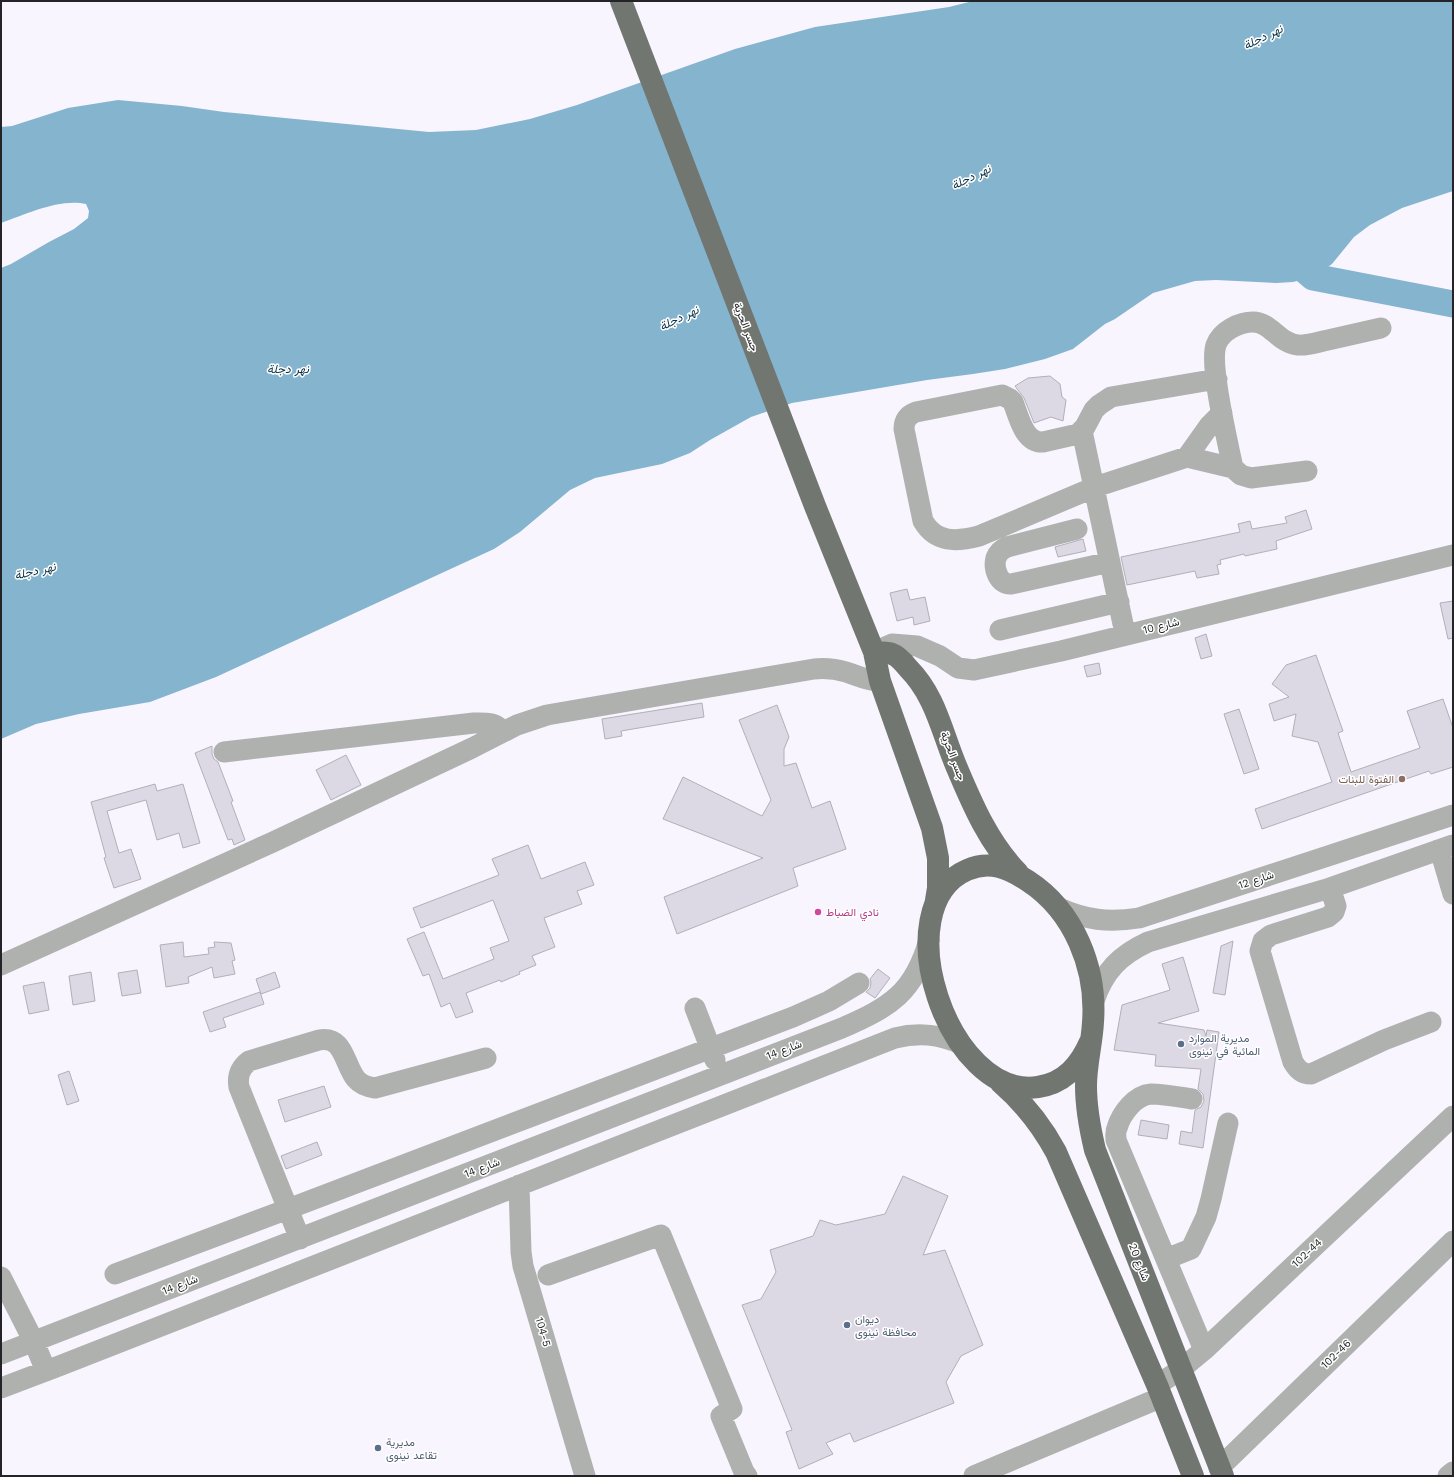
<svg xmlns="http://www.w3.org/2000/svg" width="1454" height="1477" viewBox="0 0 1454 1477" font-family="'Work Sans',Vazirmatn,sans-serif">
  <rect width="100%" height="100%" fill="#f8f5fe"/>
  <path fill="#85b4cf" d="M973,1H1453V191L1402,208L1370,225L1354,237L1332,264L1313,277L1293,282L1276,283L1216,280L1195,281L1153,293L1115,319L1105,324L1073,349L1045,359L1005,369L973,374L927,380L792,403L751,417L710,440L690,453L662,464L595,478L570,490L520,532L494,549L216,677L150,702L79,714L36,724L1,739V268L11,264L49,242L74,229L88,218L89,211L86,204C60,198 26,214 1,223V127L12,126L68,108L118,100L182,106L224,112L429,132L476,130L530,119L577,105L735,49L815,27L949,7Z"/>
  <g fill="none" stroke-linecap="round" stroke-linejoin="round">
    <path stroke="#85b4cf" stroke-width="27" d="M1285,253L1313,277L1453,304"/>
  </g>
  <path fill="#dcd8e4" stroke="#b3afba" d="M1050,376L1060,384L1062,397L1066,400L1063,421L1051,417L1034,423L1024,398L1015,386L1028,378Z
    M1306,510L1312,529L1276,541L1277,549L1245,556L1244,554L1220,560L1221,564L1217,565L1219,574L1197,578L1195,571L1127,585L1121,557L1240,532L1238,524L1250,521L1252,529L1287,523L1285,517Z
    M1083,539L1086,551L1058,557L1055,547Z
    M907,589L910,600L925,597L930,621L914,625L913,617L897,621L890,593Z
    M1453,601V638L1448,639L1440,603Z
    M1206,634L1212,656L1201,659L1195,638Z
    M1316,655L1343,731L1338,733L1351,772L1420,748L1407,711L1443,699L1453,728V767L1431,774L1429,771L1262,829L1255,809L1332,782L1318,742L1292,736L1296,714L1274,721L1269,704L1289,697L1272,684L1286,665Z
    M1099,663L1101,674L1087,677L1084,666Z
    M702,703L704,717L621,731L622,736L605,739L602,719Z
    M777,705L789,737L784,749V766L796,763L812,808L830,801L846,849L793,868L798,886L677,934L664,897L763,858L663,819L683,777L762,816L771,800L739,720Z
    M1239,709L1259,769L1244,774L1224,714Z
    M212,746V754L214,759L218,762L233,801L231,802L245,840L234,845L232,839L228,840L195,753Z
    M346,755L361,785L331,800L316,770Z
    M155,784L157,791L183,784L200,843L183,848L179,833L157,840L146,800L107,811L119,853L131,849L141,879L114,888L104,858L106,857L91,802Z
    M528,845L541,879L585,862L594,885L577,891L582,904L544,918L555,947L532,956L536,965L519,972L520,974L501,982L500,980L466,993L473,1012L456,1018L450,1003L441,1007L429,974L423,976L407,939L424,932L443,979L494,959L490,948L509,941L493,900L421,928L413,908L499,875L492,859Z
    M1233,941L1225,995L1213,993L1221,946Z
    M183,942L184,957L209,954L208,948L215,947L214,942L231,943L235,960L232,961L235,974L214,978L212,967L188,977L189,983L166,987L160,945Z
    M1183,957L1199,1011L1158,1023L1204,1030L1206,1036L1207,1030L1219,1032L1203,1148L1179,1144L1181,1131L1192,1133L1195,1110L1201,1107L1204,1101L1203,1094L1198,1089L1201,1069L1155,1066L1156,1055L1114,1050L1122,1005L1170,990L1162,964Z
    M878,969L890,978L875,998L866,992L870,988L871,983L870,979Z
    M137,970L141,993L122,996L118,973Z
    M91,972L95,1001L73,1005L69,976Z
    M275,972L280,987L261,994L256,979Z
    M44,982L49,1010L29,1014L23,986Z
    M260,992L264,1004L223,1018L226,1027L210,1032L203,1012Z
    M69,1071L79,1101L67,1105L58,1075Z
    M324,1086L331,1107L285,1122L278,1100Z
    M1141,1120L1169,1125L1167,1139L1138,1135Z
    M317,1142L322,1155L286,1169L281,1156Z
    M903,1176L948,1196L923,1255L945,1250L983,1345L961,1356L946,1382L954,1403L854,1442L850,1433L826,1443L833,1454L799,1469L786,1432L792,1430L742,1305L761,1299L776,1272L770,1250L813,1236L820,1220L836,1225L885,1214Z"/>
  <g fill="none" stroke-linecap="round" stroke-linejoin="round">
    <path stroke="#aeb1ad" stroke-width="21" d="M1217,379L1111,397L1099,405L1094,410L1085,427L1078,434L1043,442C1024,443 1019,417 1013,402L1010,399L1002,395L916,412C908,415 904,420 904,429L923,521C936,543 956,542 979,536L1095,487L1187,457L1233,468
      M1082,431L1123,624
      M1187,457L1209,426L1222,413
      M1307,471L1251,478L1241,475L1233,468C1228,443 1209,366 1216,345C1221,331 1239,322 1253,322C1271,322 1278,343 1298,345C1308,346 1318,342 1328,340C1345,336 1363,332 1381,328
      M1077,529L1007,547C1002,549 998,553 996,558C993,569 999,585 1011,584L1110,562
      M1000,630L1119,602
      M874,652L892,644L917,646L940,656L958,668L974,670L1061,651L1453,555
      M224,752L474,723C486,723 496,722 503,732
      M1438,850L1443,860L1453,894
      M1330,888L1336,906L1334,912L1328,917L1271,935L1263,941L1260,951L1293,1062C1298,1070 1302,1074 1311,1074L1384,1040L1431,1022
      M1057,907C1086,920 1108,923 1139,918L1453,815
      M1,965L273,842L472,748L517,725L547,715L814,669C825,668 836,669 846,672C859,676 867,681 880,681
      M1094,1001C1104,971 1120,955 1148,942L1330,888L1453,845
      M695,1008L715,1060
      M1192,1099C1179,1097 1164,1094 1151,1094C1135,1095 1121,1114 1117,1128C1115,1132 1116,1136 1116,1140L1204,1350
      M519,1185L521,1252L523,1266L585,1476
      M300,1239L239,1087C237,1076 240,1068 249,1061L319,1040C344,1035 344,1064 356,1079C361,1085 368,1087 375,1088L486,1058
      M1166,1259L1191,1249L1206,1217L1211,1199L1228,1123
      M115,1274L288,1209L793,1017L829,1001L859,983
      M548,1275L661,1235L732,1409L721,1416L744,1472L747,1476
      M1,1277L34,1342L46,1371
      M1,1354L842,1028C890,1007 914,993 929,940
      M1157,1385L1180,1370L1204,1350L1453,1116
      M1,1388L59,1366L895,1038C919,1032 939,1034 961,1044
      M1219,1468L1453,1241
      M974,1476L1162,1397
      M1448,1476L1453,1472"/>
    <path stroke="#717770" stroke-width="22" d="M621,1L815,506L874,652L880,681L932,828L938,858V888L936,900
      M874,652C879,653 888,652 892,654C898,656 904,663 908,668C936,696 942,733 957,768C973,806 989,843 1018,873
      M1090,1042C1080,1065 1065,1083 1038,1087C948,1100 884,906 967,870C990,860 1008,868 1028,881C1074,911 1097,968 1093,1022C1092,1043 1086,1064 1086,1086C1086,1108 1090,1129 1095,1150L1223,1476
      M1001,1083C1024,1103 1042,1126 1056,1152L1157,1385L1193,1476"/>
  </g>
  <circle fill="#8d6e63" stroke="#fff" stroke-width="1.5" cx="1402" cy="779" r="4"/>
  <circle fill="#d1479c" stroke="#fff" stroke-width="1.5" cx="818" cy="912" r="4"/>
  <g fill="#5c6f8a" stroke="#fff" stroke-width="1.5">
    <circle cx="1181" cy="1044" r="4"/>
    <circle cx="847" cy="1325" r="4"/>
    <circle cx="378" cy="1448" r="4"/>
  </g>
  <g text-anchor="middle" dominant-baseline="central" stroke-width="3" stroke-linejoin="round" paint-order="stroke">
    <g font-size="11" fill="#242327" stroke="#fff">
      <text transform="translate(746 327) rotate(69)">جسر الحرية</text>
      <text transform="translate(1161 626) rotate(-14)">شارع 10</text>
      <text transform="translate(953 756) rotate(69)">جسر الحرية</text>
      <text transform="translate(1256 880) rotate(-18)">شارع 12</text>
      <text transform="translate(784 1050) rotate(-21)">شارع 14</text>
      <text transform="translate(482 1168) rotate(-21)">شارع 14</text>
      <text transform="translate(1307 1253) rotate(-43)">102-44</text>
      <text transform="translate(1139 1262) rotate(69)">شارع 20</text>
      <text transform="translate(180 1285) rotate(-21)">شارع 14</text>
      <text transform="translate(543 1332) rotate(74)">104-5</text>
      <text transform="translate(1336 1354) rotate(-44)">102-46</text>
    </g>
    <g font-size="11" fill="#785e54" stroke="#fff" text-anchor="end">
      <text x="1394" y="779">الفتوة للبنات</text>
    </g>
    <g font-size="11" fill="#b23c85" stroke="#fff" text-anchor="start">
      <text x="826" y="912">نادي الضباط</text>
    </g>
    <g font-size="11" fill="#4e5e75" stroke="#fff" text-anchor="start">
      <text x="1189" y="1038">مديرية الموارد<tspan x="1189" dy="13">المائية في نينوى</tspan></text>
      <text x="855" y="1319">ديوان<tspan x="855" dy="13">محافظة نينوى</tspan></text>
      <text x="386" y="1442">مديرية<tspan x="386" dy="13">تقاعد نينوى</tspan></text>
    </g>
    <g font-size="12" font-style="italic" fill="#0b3347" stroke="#fff">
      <text transform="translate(1263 37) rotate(-26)">نهر دجلة</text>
      <text transform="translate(971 177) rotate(-26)">نهر دجلة</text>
      <text transform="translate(679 318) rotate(-26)">نهر دجلة</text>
      <text x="288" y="369">نهر دجلة</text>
      <text transform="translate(35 571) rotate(-13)">نهر دجلة</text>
    </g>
  </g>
  <rect width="1454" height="1477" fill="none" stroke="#242327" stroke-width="4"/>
</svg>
